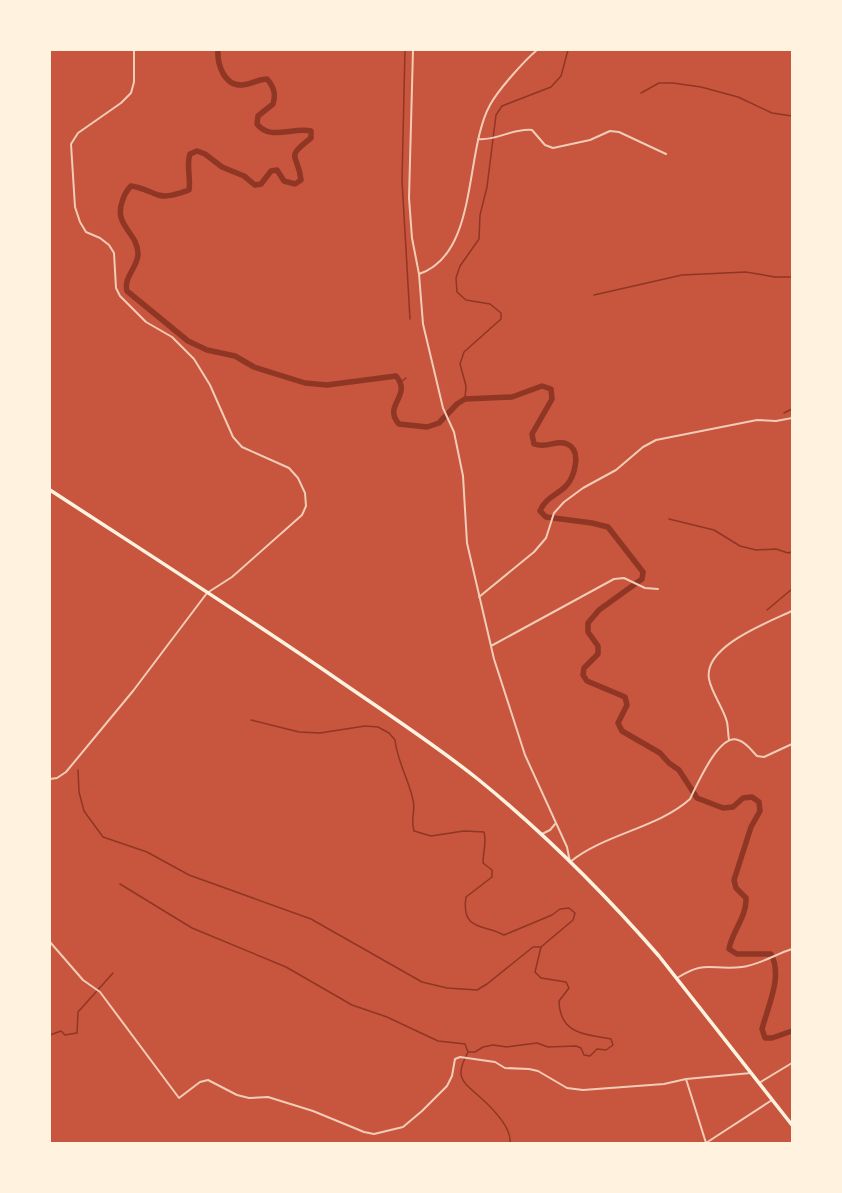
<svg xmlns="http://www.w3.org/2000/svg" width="842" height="1193" viewBox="0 0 842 1193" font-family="'Fira Sans',sans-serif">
  <rect width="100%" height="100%" fill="#c8553d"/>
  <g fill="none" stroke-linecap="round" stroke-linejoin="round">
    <path stroke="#8f3625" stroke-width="1.5" d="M405,50L402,180L410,319
      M641,93L659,83H673L701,87L738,97L772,113L792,116
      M594,295L682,275L746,272L775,277H792
      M401,382L406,378
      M465,399L466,386L460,364L464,352L501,319V313L490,304L466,300L457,292L456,278L460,266L479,239L480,215L487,187L496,115L502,106L551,87L561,76L568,50
      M784,413L792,409
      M669,519L714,530L740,546L756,550L776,549L788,553L792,552
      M767,610L792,589
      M251,720L299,732L320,733L365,726L378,727L389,733L395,740C397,761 409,780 413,800C416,812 410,817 414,831L431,836L464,831L484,832C487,842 483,851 483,863L492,870V877L466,897C461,931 483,924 504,935L552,915L560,909L569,908L575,913L573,920L541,947L535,972L541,978L566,982L569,988L559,1001C560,1034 584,1034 611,1039L613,1045L606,1050L597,1049L590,1056L584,1055L581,1048L576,1046L548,1047L537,1043L507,1047L493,1045L483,1047L475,1052H468C454,1078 462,1081 481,1098C492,1108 512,1127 510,1143
      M78,770L79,792L84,811L103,837L147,852L189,875L311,919L422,982L447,988L477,990L487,984L533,947H541
      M120,884L192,928L286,967L352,1005L387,1017L438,1041L465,1044L468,1052
      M50,1035L61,1031L65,1035L77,1033L78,1012L113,973"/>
    <path stroke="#8f3625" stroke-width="5.5" d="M218,50C217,64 224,86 242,85C250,85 258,79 267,79C274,87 276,94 273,104L258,116L257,124C270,141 292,127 311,131V138C284,159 298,153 301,180L295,184L284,181L277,170L271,171L261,184L255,185L244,176L222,167L205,154L197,151L190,154C186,165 191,178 189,190C180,193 168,198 158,195C149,192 141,187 131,186C126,191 124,195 122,202C114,226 137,232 138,253C139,266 123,277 127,291L188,341L207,350L235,356L254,367L305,383L327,385L396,376C413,396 382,405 399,424L427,427L439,423L457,404L465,399L512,397L542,386L551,389L552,399L532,434L534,444C548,449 556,439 567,444C582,450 575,476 566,486C557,495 545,498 540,511L546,517L592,523L608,527L643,572L642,579L599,610L588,623V632L598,646V654L584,668L583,675L587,681L625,697L627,705L618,723L622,731L660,753L669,763L679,770L697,798L723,808L733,807L743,798L752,797L759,802L760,811L751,827L734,880L736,888L746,898C747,917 732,931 729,949L737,954H771C783,976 768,1006 762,1029L765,1038H772L792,1031"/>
    <path stroke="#f1ccb7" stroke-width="2" d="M413,50L409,198L412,238L419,274L423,324L443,408L454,432L463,476L467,543L494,659L525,755L567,847L570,862C604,834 658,828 690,799C697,785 719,733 738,740C746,742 751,750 757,756L764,757L792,744
      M478,139C496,141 513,128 532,130L545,145L553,148L590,140L610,131L619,132L666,154
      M419,274C479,254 464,152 490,105C498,90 524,61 537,50
      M479,597L534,552L546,538L554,513L564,502L583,488L616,470L643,447L656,440L757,420L776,421L792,418
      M491,646L614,579L624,578L645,588L658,589
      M729,740C728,734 728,727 727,722C723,707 712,694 709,679C703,646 769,622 792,611
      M50,779L57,778L66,772L133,691L207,593L232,577L302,515L306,506L305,493L298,478L289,468L242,447L233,437L210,385L194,359L172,337L146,322L120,296L116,288L114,253L109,245L100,238L86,232L80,222L75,207L71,144L78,133L121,103L131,93L134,82V50
      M542,834L550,830L556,823
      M50,942L83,980L100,992L179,1098L200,1082L208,1080L237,1095L249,1098L268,1097L313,1111L364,1132L374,1134L403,1127L422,1111L447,1086L452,1076L455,1059L460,1057L495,1062L505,1068L529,1069L538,1071L567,1088L583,1090L664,1084L686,1079L751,1073
      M677,978C707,959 711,971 742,967C759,965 776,954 792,949
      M686,1079L706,1143
      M759,1083L792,1063
      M706,1143L772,1100"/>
    <path stroke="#fff3e0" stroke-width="3.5" d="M50,490C145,552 241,613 334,677C383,711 433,743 479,780C544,833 604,893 659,956L792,1125"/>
  </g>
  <rect width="842" height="1193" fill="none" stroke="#fff3e0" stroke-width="102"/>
</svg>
